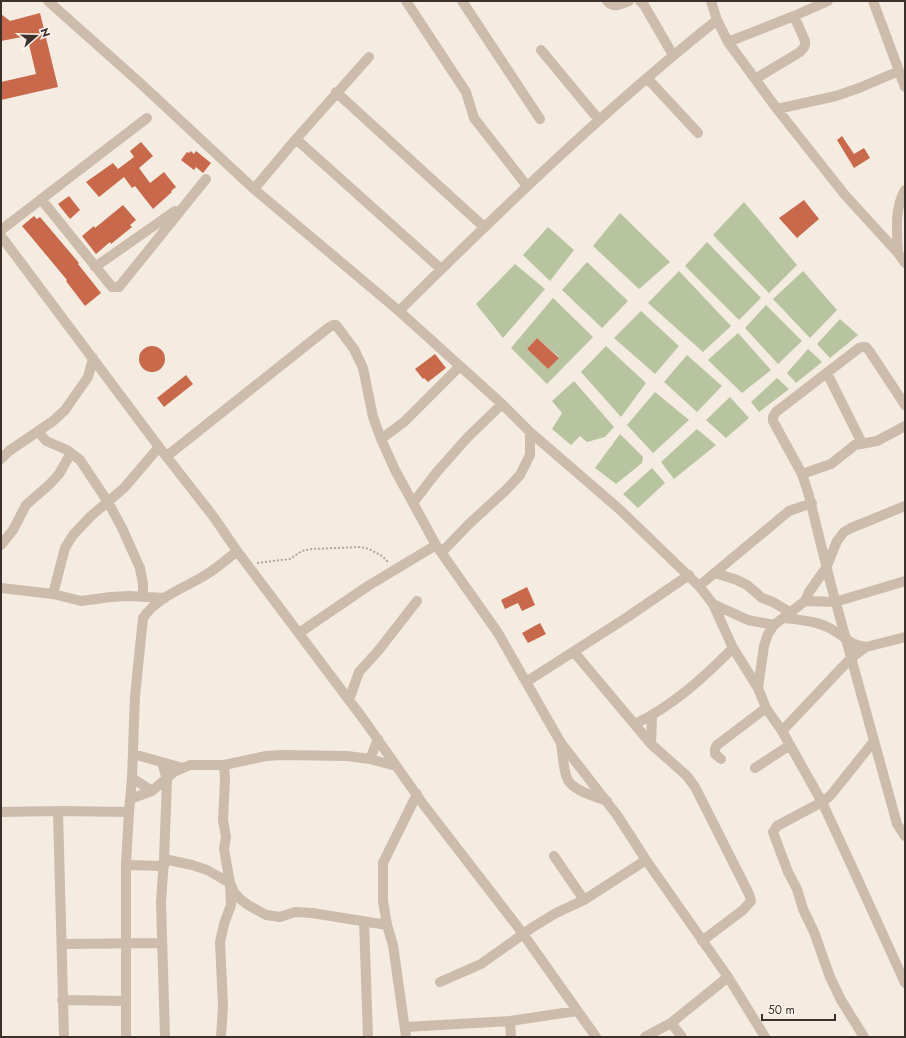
<svg xmlns="http://www.w3.org/2000/svg" width="906" height="1038" viewBox="0 0 906 1038" font-family="Jost,sans-serif">
  <rect width="100%" height="100%" fill="#f4ebe1"/>
  <path fill="#b8c4a0" fill-rule="evenodd" d="M744,202L797,265L769,293L713,235Z
    M620,213L670,262L639,289L593,246Z
    M548,227L574,250L550,281L523,255Z
    M707,242L761,298L739,320L685,266Z
    M587,262L628,301L602,328L562,290Z
    M515,264L545,289L503,338L476,304Z
    M679,271L731,326L703,352L648,303Z
    M803,271L837,310L810,338L773,299Z
    M553,298L593,337L547,384L511,348ZM537,338L559,357L548,369L527,349Z
    M766,305L802,341L778,364L745,328Z
    M641,311L679,346L655,374L614,338Z
    M840,319L858,335L830,358L817,344Z
    M738,333L771,370L742,393L708,360Z
    M606,346L646,383L621,417L581,372Z
    M808,349L822,362L796,383L787,373Z
    M687,355L722,386L697,412L664,382Z
    M777,378L789,389L759,412L751,402Z
    M574,381L614,427L605,437L587,442L580,436L571,445L552,429L562,413L552,401Z
    M655,392L689,420L653,453L627,425Z
    M730,397L749,418L726,438L706,420Z
    M697,429L716,445L674,479L661,462Z
    M620,434L643,457L642,463L616,484L595,468Z
    M652,468L665,483L638,508L623,494Z"/>
  <path fill="#c8694b" d="M40,13L58,87L1,100V82L36,74L27,36L1,41V14L10,21Z
    M842,136L854,154L864,148L870,158L854,168L837,140Z
    M141,142L153,156L139,168L150,183L164,172L176,187L171,191L172,192L153,209L135,186L132,188L124,177L99,197L86,182L113,163L118,169L134,157L130,151Z
    M191,151L194,154L196,151L211,163L203,173L196,167L194,170L181,160L187,152L189,153Z
    M69,196L80,210L70,219L58,204Z
    M804,200L819,219L797,238L779,218Z
    M123,205L136,220L130,225L132,227L111,244L110,242L96,254L82,236L94,226L95,228Z
    M34,216L37,219L40,217L79,263L78,264L101,293L85,306L66,281L67,280L22,226Z
    M537,338L559,358L548,369L527,349Z
    M139 359a13 13 0 1 1 26 0a13 13 0 1 1-26 0Z
    M435,354L446,368L428,382L424,378L423,379L415,369Z
    M186,375L193,384L164,407L157,398Z
    M527,587L535,605L522,611L518,603L505,609L501,600Z
    M540,623L546,634L528,643L522,633Z"/>
  <g fill="none" stroke-linecap="round" stroke-linejoin="round">
    <path stroke="#b9a596" stroke-width="2" stroke-dasharray="2 2" stroke-linecap="butt" d="M257,563L290,559L302,551L311,549L360,547L369,549L382,556L389,563"/>
    <path stroke="#cdbbac" stroke-width="10" d="M48,1L139,82L254,189L399,311L502,404L530,432L618,508L699,586L713,604L733,648L758,688L766,708L782,731L822,802L854,871L905,983
      M406,1L466,92L474,118L527,186
      M462,1L540,119
      M607,1C614,9 620,4 629,1
      M640,1L644,5L673,55
      M711,1L717,20L728,42L777,109L845,195L898,253L905,263
      M873,1L905,87
      M728,42L794,16L828,1
      M541,50L599,120
      M647,78L698,133
      M755,79L800,52C804,48 806,46 805,41L794,16
      M336,92L484,227
      M777,109L836,96L859,88L899,71
      M296,139L441,269
      M254,189L296,139L369,57
      M41,199L112,287H119L206,179
      M1,230L147,118
      M1,236L159,447L213,516L237,551L364,720L423,804L521,931L596,1037
      M898,253C897,232 894,209 905,190
      M95,267L175,211
      M399,311C501,210 604,110 717,20
      M827,373L862,443
      M905,405L870,352L866,347H863L859,348L776,412L773,417V421L802,474L808,492L831,585L894,813L897,824L905,836
      M38,431L46,441L67,450L80,460L108,502L122,528L140,568L143,584V596
      M381,439L404,422L460,366
      M167,456L328,328L333,325H336L354,349L363,368L373,417L381,439L395,470L436,545L498,633L561,743L617,815L646,860L728,977L765,1037
      M1,459L9,451L53,421L65,410L88,377L93,358
      M802,474L831,464L855,445L877,441L905,426
      M413,503L436,473L467,438L502,404
      M1,545L13,530L26,505L50,484L59,474L71,453
      M442,552L469,524L506,490L520,475L530,455V432
      M715,573L737,580L747,585L762,598L773,602L791,613
      M699,586L789,511L812,503
      M1,588L53,594L81,601L111,597L129,596L165,598
      M53,594L65,548L73,535L91,516L124,488L159,447
      M805,601L835,602L905,581
      M713,604L748,620L774,625
      M784,618C801,620 818,621 833,630C847,637 848,645 866,647
      M299,633L368,586L436,545
      M574,652L651,744L687,776L695,787L749,894L751,901L743,910L702,941
      M526,682L626,618L689,575
      M758,688L764,646L768,634L774,625L805,601L809,592L826,568L837,541L844,532L851,528L905,506
      M349,700L359,672L378,651L417,601
      M635,724C674,705 703,678 733,648
      M782,731L851,658L866,647L905,637
      M561,744C563,754 563,768 567,778C571,790 596,797 607,801
      M651,744L652,716
      M133,754L183,768
      M370,759L378,739
      M721,759L715,754V749L717,745L766,708
      M162,762L167,780L164,859L161,902L165,1037
      M755,768L790,745
      M132,778L152,791
      M130,799L152,791L174,772L190,765H224L266,756L281,755L347,756L370,759L396,766
      M58,811L64,1037
      M1,812L58,811L129,812
      M554,856L584,900
      M164,859L192,865L207,870L230,883L234,892L240,899L248,905L266,915L280,917L295,912L312,913L387,925
      M126,865L164,866
      M364,921L368,1037
      M62,944L162,943
      M440,982L481,964L533,927L556,913L584,900L646,860
      M62,1000L126,1001
      M510,1021L577,1011
      M671,1023L682,1037
      M405,1027L510,1021L511,1037
      M126,1037V865L129,812L132,778L135,696L143,618C156,598 182,589 202,577C215,570 226,560 237,551
      M221,1037L223,1006L220,942L224,924L231,905L230,883L224,849L226,837L223,820L225,780L224,765
      M406,1037L393,945L387,925L383,901V863L417,794
      M645,1037L671,1023L728,977
      M864,1037L841,1000L830,977L814,932L803,909L797,889L788,872L773,832L777,826L822,802L830,796L874,741"/>
  </g>
  <rect width="906" height="1038" fill="none" stroke="#3b302b" stroke-width="4"/>
  <g transform="translate(36 36) rotate(70)" stroke="#fbf5ee" stroke-width="3" paint-order="stroke">
  <path d="M0-3L7 15L0 10L-7 15Z" fill="#3b302b"/>
  <text y="-6" font-size="11" font-weight="bold" text-anchor="middle" fill="#3b302b">N</text>
  </g>
  <path d="M762 1014v6h73v-6" fill="none" stroke="#3b302b" stroke-width="2"/>
  <text x="768" y="1014" font-size="12" fill="#3b302b" stroke="#fbf5ee" stroke-width="3" paint-order="stroke">50 m</text>
</svg>
